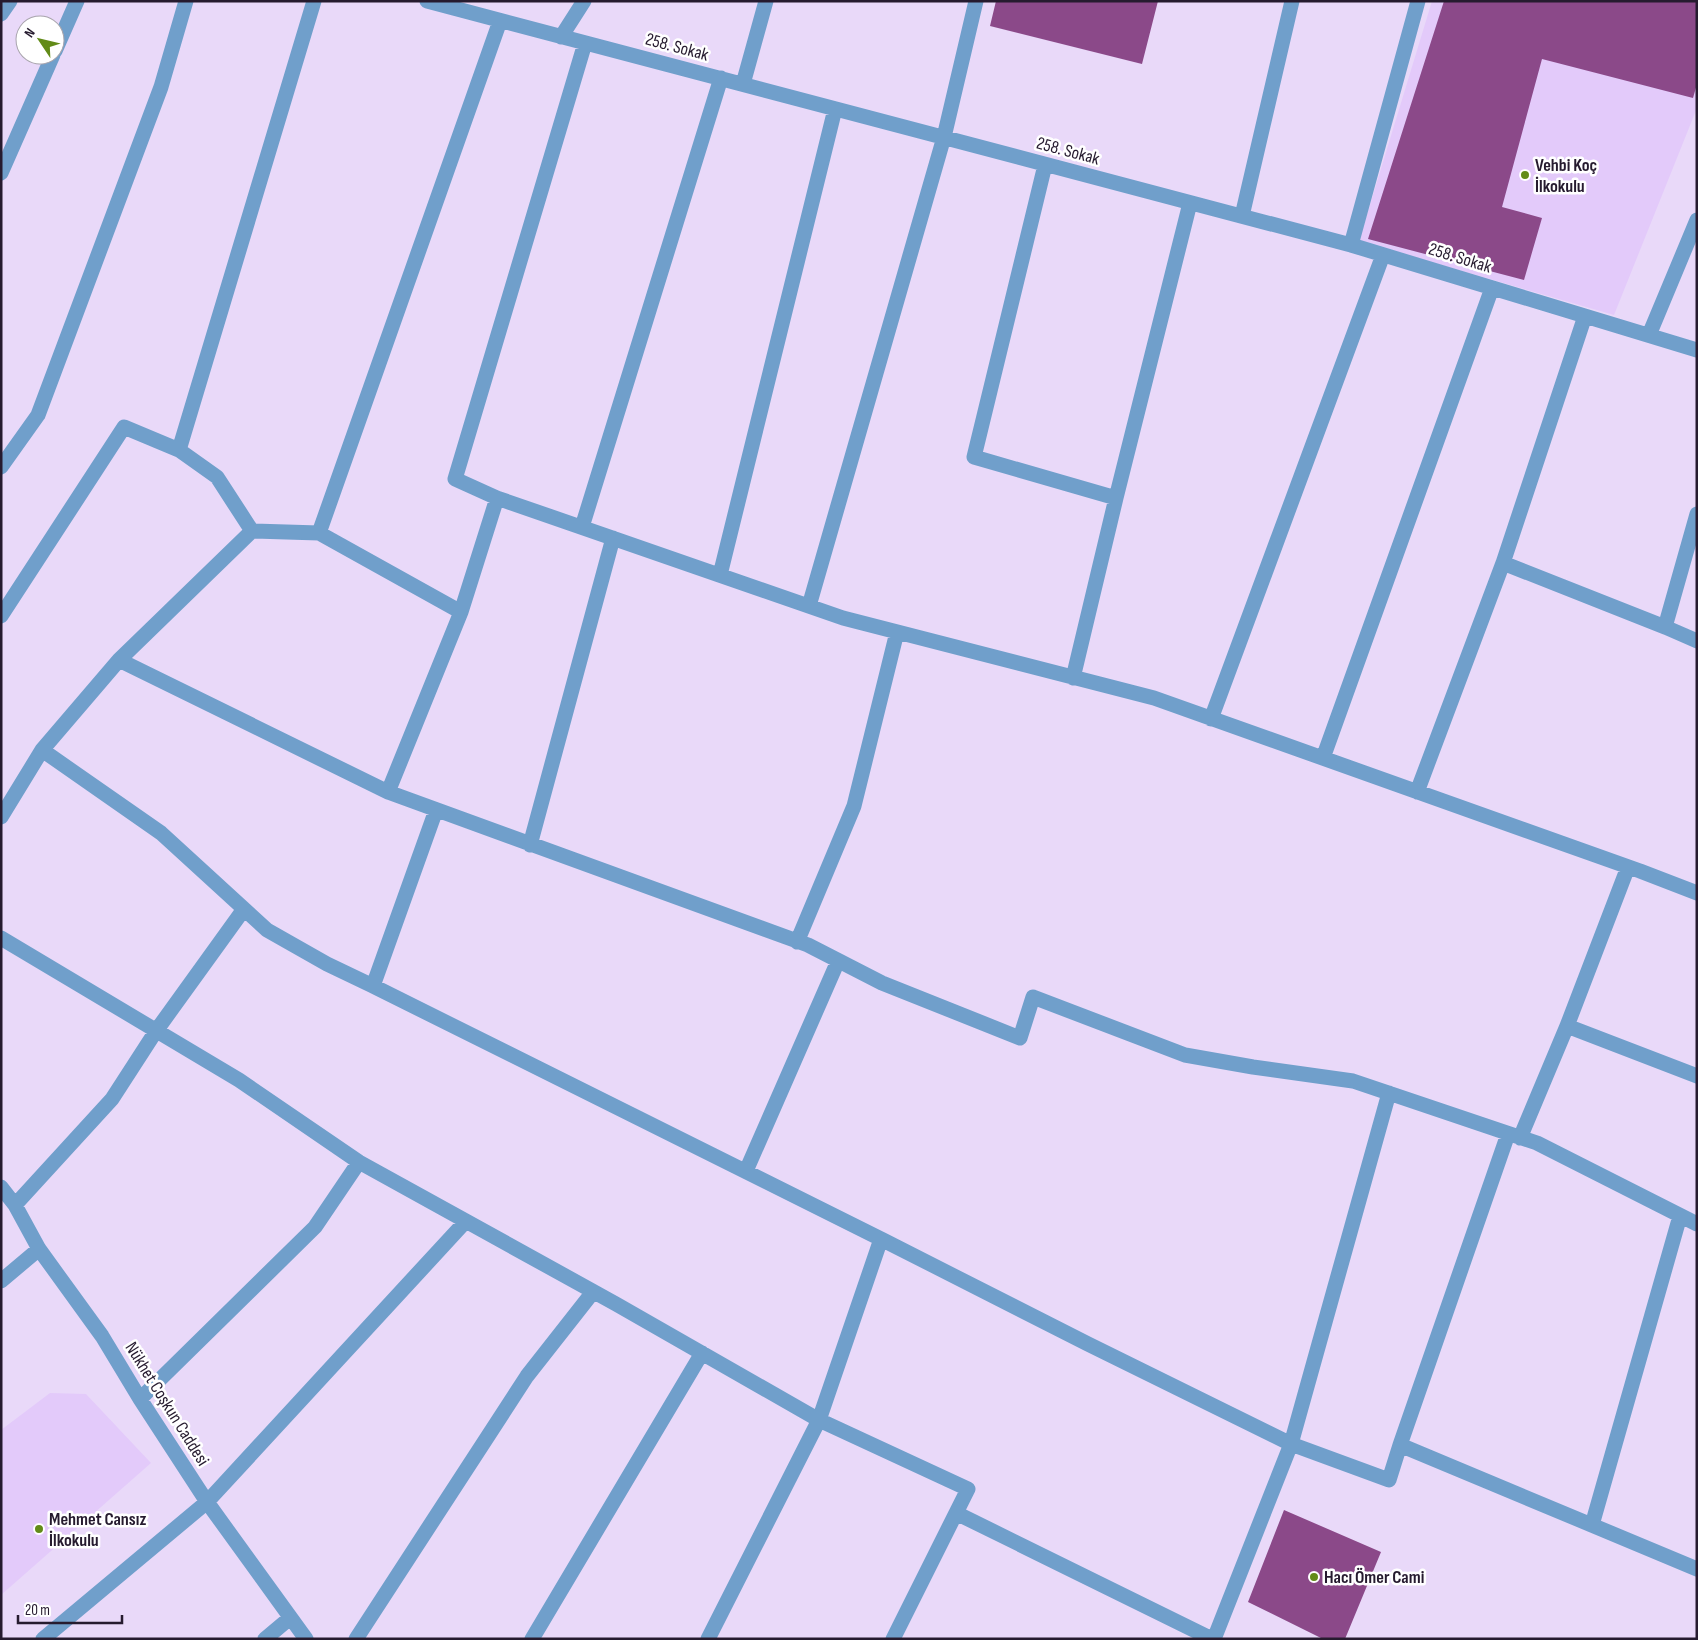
<svg xmlns="http://www.w3.org/2000/svg" width="1698" height="1640" viewBox="0 0 1698 1640" font-family="'Sofia Sans Condensed',sans-serif">
  <rect width="100%" height="100%" fill="#e9d9f9"/>
  <path fill="#e3cafa" d="M1432,1H1697V108L1614,315L1359,241Z
    M50,1393L86,1394L151,1463L1,1595V1430Z"/>
  <path fill="#8b4989" d="M996,1H1158L1142,64L990,26Z
    M1444,1H1697V84L1693,98L1542,59L1502,207L1542,218L1524,280L1368,239Z
    M1284,1510L1381,1552L1345,1639H1323L1248,1602Z"/>
  <g fill="none" stroke-linecap="round" stroke-linejoin="round">
    <path stroke="#709fcb" stroke-width="15" d="M427,1L1351,245L1697,350
      M1,14L10,1
      M561,37L584,1
      M55,51L77,1
      M743,84L766,1
      M1045,165L974,457L1116,498L1190,203
      M1,173L53,55
      M1242,216L1292,1
      M1351,245L1418,1
      M1585,316L1503,563L1665,627L1697,514
      M1649,335L1697,220
      M179,450L217,477L252,531
      M1,467L38,415L161,87L186,1
      M497,498L455,479L585,43
      M582,527L721,78
      M319,533L500,21
      M720,575L835,109
      M809,606L944,137L976,1
      M461,612L497,498L843,618L1154,698L1640,871L1697,893
      M1,616L124,427L179,450L314,1
      M1665,627L1697,641
      M119,660L388,792L808,945L882,983L1020,1038L1033,997L1185,1055L1253,1067L1353,1081L1537,1143L1697,1224
      M1073,678L1116,498
      M1211,719L1383,255
      M42,750L161,833L267,930L327,964L373,986
      M1323,758L1492,288
      M1417,792L1503,563
      M436,810L373,986L881,1239
      M1,817L42,750L119,660L252,531L319,533L461,612L388,792
      M530,845L613,538
      M1,938L239,1080L359,1162L616,1304L819,1420L881,1239L1088,1344L1291,1444L1389,1480L1400,1445L1508,1134
      M797,942L854,806L897,632
      M1567,1026L1628,867
      M1520,1138L1567,1026L1697,1076
      M746,1171L838,961
      M1,1187L15,1205L39,1249L102,1336L140,1399L207,1502L306,1639
      M15,1205L112,1099L156,1031L244,909
      M1,1281L39,1249
      M140,1399L315,1227L359,1162
      M1400,1445L1697,1569
      M956,1513L1212,1639
      M1592,1525L1680,1216
      M43,1639L207,1502L466,1221
      M265,1639L290,1618
      M356,1639L527,1376L593,1292
      M532,1639L702,1353
      M708,1639L819,1420L968,1489L893,1639
      M1214,1639L1291,1444L1389,1093"/>
  </g>
  <g fill="#628b18" stroke="#fff" stroke-width="2">
    <circle cx="1525" cy="175" r="5"/>
    <circle cx="39" cy="1529" r="5"/>
    <circle cx="1314" cy="1577" r="5"/>
  </g>
  <g text-anchor="middle" dominant-baseline="central" stroke-width="5" stroke-linejoin="round" paint-order="stroke">
    <g font-size="18" fill="#261b2f" stroke="#fff">
      <text transform="translate(677 47) rotate(15)">258. Sokak</text>
      <text transform="translate(1068 151) rotate(15)">258. Sokak</text>
      <text transform="translate(1460 258) rotate(17)">258. Sokak</text>
      <text transform="translate(167 1404) rotate(58)">Nükhet Coşkun Caddesi</text>
    </g>
    <g font-size="18" font-weight="bold" fill="#261b2f" stroke="#fff" text-anchor="start">
      <text x="1535" y="165">Vehbi Koç<tspan x="1535" dy="21">İlkokulu</tspan></text>
      <text x="49" y="1519">Mehmet Cansız<tspan x="49" dy="21">İlkokulu</tspan></text>
      <text x="1324" y="1577">Hacı Ömer Cami</text>
    </g>
  </g>
  <rect width="1698" height="1640" fill="none" stroke="#261b2f" stroke-width="5"/>
  <g transform="translate(40 40) rotate(305)"><circle r="24" fill="#ffffff" stroke="#a8a4ac"/>
  <path d="M0-4L9 19L0 12L-9 19Z" fill="#628b18"/>
  <text y="-8" font-size="14" font-weight="bold" text-anchor="middle" fill="#261b2f">N</text>
  </g>
  <path d="M18 1615v8h104v-8" fill="none" stroke="#261b2f" stroke-width="2.5"/>
  <text x="25" y="1615" font-size="15" fill="#261b2f" stroke="#ffffff" stroke-width="4" paint-order="stroke">20 m</text>
</svg>
